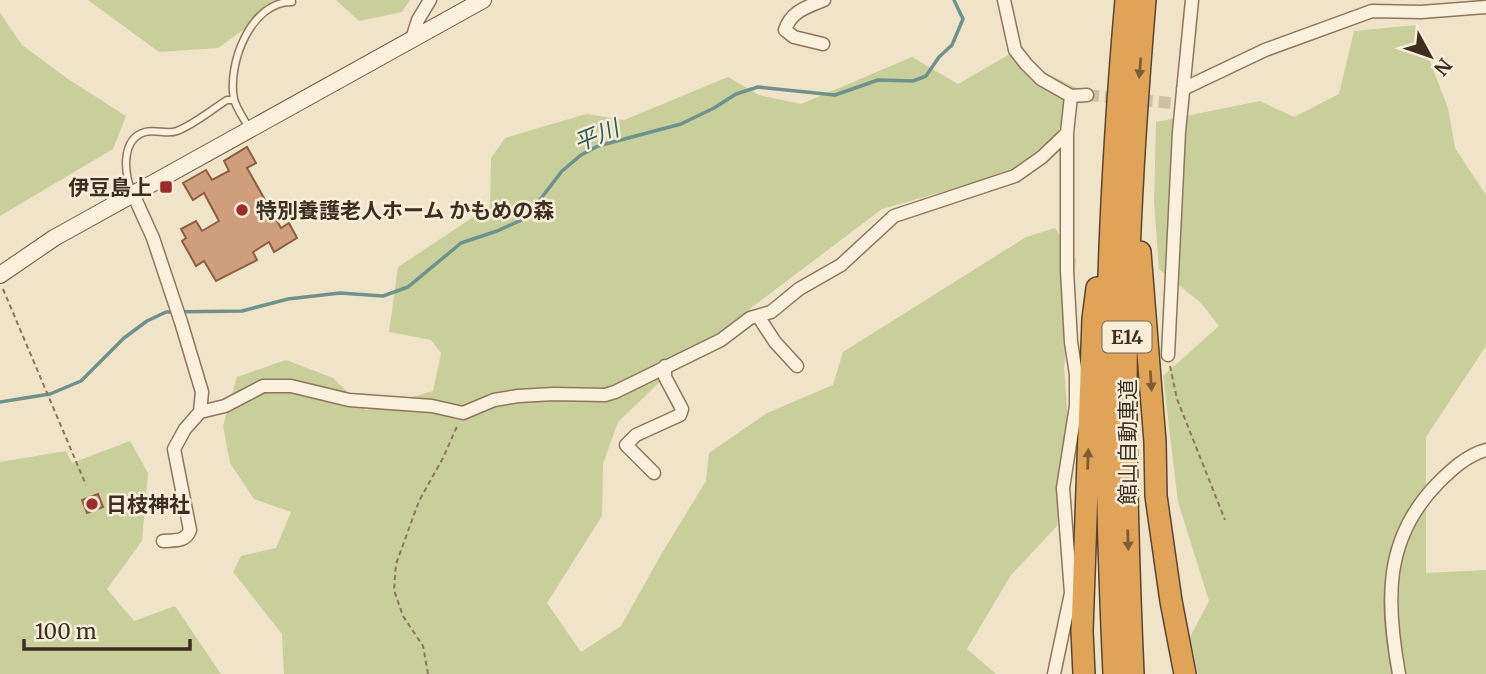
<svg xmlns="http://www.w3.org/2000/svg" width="1486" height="674" viewBox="0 0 1486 674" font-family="Merriweather,'Noto Sans JP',serif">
  <rect width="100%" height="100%" fill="#f0e4c8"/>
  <path fill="#c9cf9b" d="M88,0H285L218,48L159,52Z
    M336,0H410L402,12L359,21Z
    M0,13L22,45L68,79L126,116L113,149L0,216Z
    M1416,25L1448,108L1455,148L1486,195V346L1426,437V573L1486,570V674H1198L1190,637L1209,601L1178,502L1163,376L1219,326L1201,303L1159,269L1154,202L1156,122L1260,101L1294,117L1339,94L1354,31Z
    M1008,55L1077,88L1056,136L1009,173L882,209L685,358L618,422L603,464L602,516L547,603L581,652L621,626L662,553L706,481L709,453L767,413L833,385L843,352L1026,237L1055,228L1076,260L1064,368L1068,419L1057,526L1011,575L967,649L996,674H284L282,634L233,572L241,556L276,548L291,512L254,499L230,463L223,426L237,377L286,360L333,378L366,410L433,391L441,353L431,340L389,332L398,267L490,206L491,158L505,138L586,114L624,120L728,77L759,95L801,104L912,57L958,84Z
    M130,441L148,473L142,541L107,589L134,621L175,606L221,674H0V462L66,451L72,463Z"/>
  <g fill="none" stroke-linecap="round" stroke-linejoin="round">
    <path stroke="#6f938a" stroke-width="3.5" d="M0,402L50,394L81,381L124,338L147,321L166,312L242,311L288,299L340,293L383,296L408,287L461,243L497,231L526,218L562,171L581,155L598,146L681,124L714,108L736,94L758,87L835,95L878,80L913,81L926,76L939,57L952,45L963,19L954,0"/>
  </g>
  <path fill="#cf9f7d" stroke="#8d5f41" stroke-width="2" d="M247,147L256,163L247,168L281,228L289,223L297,238L274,252L269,242L253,252L257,260L216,281L204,261L196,266L182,241L186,238L181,229L196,221L202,231L219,221L204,193L193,200L183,183L206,170L212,180L229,171L224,161Z
    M98,494L103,507L87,513L82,500Z"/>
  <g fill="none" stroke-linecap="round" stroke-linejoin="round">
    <path stroke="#ccc0a6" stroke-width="12" stroke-dasharray="12 6" stroke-linecap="butt" d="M1087,95L1172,103"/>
    <defs>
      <path id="lane" d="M249,128C244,119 236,108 234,99C227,64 251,1 292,2
        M133,194C124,177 120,139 145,132C156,129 167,135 177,131C195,124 211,110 227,100H234"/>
      <path id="street" d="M1004,0L1015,50L1026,64L1041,79L1071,96L1087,95
        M412,39L418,20L430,0
        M823,44L794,37L785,30C791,11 807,7 824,0
        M1183,89L1265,50L1372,11L1421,12L1486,7
        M133,194L153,238L181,322L202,392L200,412L225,406L263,386H291L349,400L432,406L463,413L494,400L518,396L554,394L605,395L615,392L721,340L750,318L771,312L799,289L841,265L894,216L1015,176L1042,157L1067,133
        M758,316L775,342L797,366
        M1168,355L1179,132L1192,0
        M654,473L626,445L636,435L680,415L682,409L665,377V366
        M163,541C175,540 186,542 190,530L174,449L185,429L200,412
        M1054,674L1071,593L1063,488L1076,406V374L1071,342L1067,270V133L1071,96
        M1399,674C1386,602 1383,539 1438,483C1451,470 1467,455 1486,450"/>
      <path id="secondary" d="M0,275L54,238L483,0"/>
      <path id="highway" d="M1140,252L1155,442L1156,496L1171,601L1185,674
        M1084,674L1082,631L1093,319L1097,288
        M1114,674C1108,541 1104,408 1109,276C1112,184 1118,92 1126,0
        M1133,674C1129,582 1126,490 1126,398C1126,265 1134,132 1145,0"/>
    </defs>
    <use href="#lane" stroke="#8d765c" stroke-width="9"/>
    <use href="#street" stroke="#8d765c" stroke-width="15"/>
    <use href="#secondary" stroke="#6f573f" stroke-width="18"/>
    <use href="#highway" stroke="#5b4430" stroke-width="24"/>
    <path stroke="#8d765c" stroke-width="2" stroke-dasharray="5 3.5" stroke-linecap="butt" d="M3,289L86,485
      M1170,366L1177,399L1225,520
      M428,674L423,646L403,616L394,590L396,564L419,501L443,458L458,424"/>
    <use href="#lane" stroke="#faf1dc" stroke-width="6"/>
    <use href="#street" stroke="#faf1dc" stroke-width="12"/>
    <use href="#secondary" stroke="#faf1dc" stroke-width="16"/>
    <use href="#highway" stroke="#e0a458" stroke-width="21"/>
  </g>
  <defs><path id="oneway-solid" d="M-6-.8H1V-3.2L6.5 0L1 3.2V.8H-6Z" transform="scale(1.75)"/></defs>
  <g fill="#7e5d36">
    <use href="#oneway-solid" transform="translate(1140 68) rotate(95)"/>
    <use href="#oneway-solid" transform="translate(1151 381) rotate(86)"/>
    <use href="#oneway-solid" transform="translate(1088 459) rotate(-88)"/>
    <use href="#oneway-solid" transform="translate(1128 540) rotate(88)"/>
  </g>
  <g fill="#9e2a2b" stroke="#f7eed8" stroke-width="2.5">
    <rect x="159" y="180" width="14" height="14" rx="3.5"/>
    <circle cx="242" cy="210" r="7"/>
    <circle cx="92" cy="504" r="7"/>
  </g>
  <g text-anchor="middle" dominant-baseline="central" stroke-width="5" stroke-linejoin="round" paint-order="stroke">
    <rect fill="#f7eed8" stroke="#756857" stroke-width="2" x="1102.5" y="321.5" width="49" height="31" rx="5"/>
    <g font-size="19" font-weight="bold" fill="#3d2e20">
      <text x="1127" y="337">E14</text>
    </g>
    <g font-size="21" font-weight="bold" fill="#3d2e20" stroke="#f7eed8" text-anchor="start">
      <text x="152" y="187" text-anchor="end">伊豆島上</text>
      <text x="256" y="210">特別養護老人ホーム かもめの森</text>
      <text x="106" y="504">日枝神社</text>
    </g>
    <g font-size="21" fill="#3d2e20" stroke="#f7eed8">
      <text transform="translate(1127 442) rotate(-90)">館山自動車道</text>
    </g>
    <g font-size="23" font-style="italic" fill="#2f5d5a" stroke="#f7eed8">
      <text transform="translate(596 135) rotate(-22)">平川</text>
    </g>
  </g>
  <g transform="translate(1430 56) rotate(130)" stroke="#f7eed8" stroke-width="5" paint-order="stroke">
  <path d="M0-5L12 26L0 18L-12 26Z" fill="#3d2e20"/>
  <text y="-10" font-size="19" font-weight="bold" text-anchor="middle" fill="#3d2e20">N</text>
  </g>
  <path d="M24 639v10h166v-10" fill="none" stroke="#3d2e20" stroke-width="3.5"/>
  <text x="35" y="639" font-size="21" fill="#3d2e20" stroke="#f7eed8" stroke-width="5" paint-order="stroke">100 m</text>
</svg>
